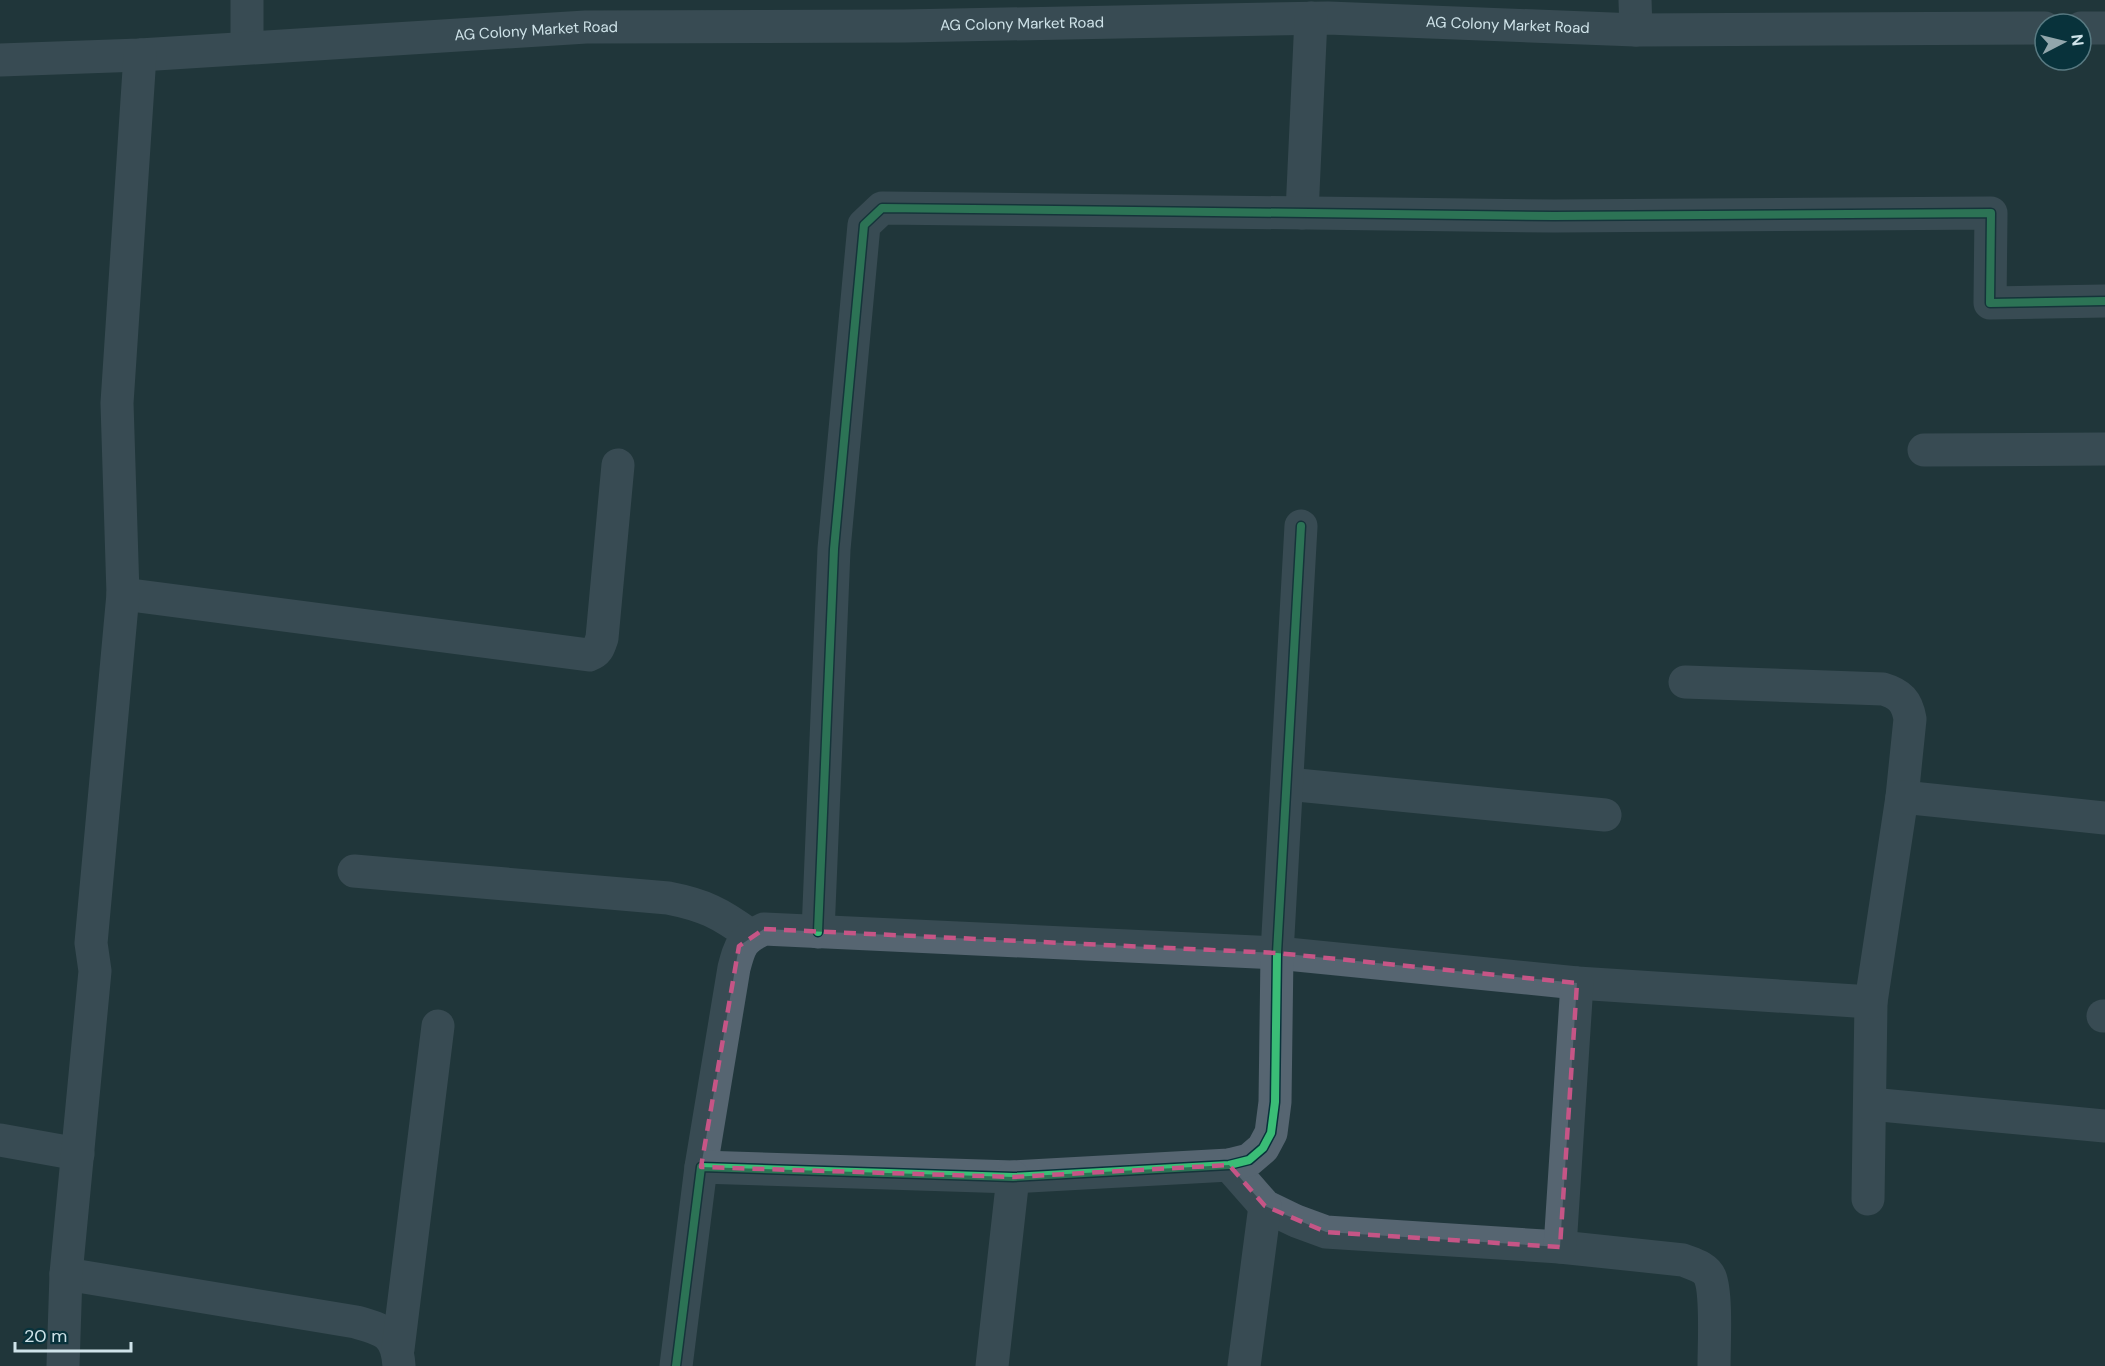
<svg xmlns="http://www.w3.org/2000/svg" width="2105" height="1366" viewBox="0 0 2105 1366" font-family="'DM Sans',sans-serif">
  <rect width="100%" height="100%" fill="#20363b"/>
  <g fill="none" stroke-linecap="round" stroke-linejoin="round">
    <g stroke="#566571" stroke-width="33">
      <path d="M247,0V47"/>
      <path d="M1635,0L1636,30"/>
      <path d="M2081,28H2105"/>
      <path id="s1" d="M0,60L140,55L586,27L904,26L1328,18L1636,30L2045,28"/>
      <path d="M1302,213L1311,18"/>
      <path d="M1924,450L2105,449"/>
      <path d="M123,594L589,655C598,652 599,647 602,638L618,465"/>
      <path d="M1685,682L1883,689C1900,694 1907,701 1910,719L1902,797L1871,1002L1868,1199"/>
      <path d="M1287,784L1605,815"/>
      <path d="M1902,797L2105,818"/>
      <path d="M354,871L668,898C704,905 720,913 750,935"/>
      <path d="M818,932L834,549L864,225L882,208L1554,216L1991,213L1990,303L2105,301"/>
      <path d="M2103,1016H2105"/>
      <path d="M1870,1104L2105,1126"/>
      <path d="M0,1140L78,1154"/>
      <path d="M1229,1165L1265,1206L1296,1221L1326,1232L1560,1247L1683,1260C1693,1264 1706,1267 1710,1277C1717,1294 1714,1346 1714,1366"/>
      <path d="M701,1167L734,968C740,945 742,939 764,929L1277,953L1577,983L1871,1002"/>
      <path d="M1560,1247L1577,983"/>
      <path d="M66,1274L356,1322C385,1330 397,1334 399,1366"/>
      <path d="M398,1349L438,1026"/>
      <path d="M63,1366L66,1274L95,971L91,943L123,594L117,403L140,55"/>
      <path d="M676,1366L701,1167L1013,1177L1229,1165L1249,1160L1263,1148L1271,1133L1275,1102L1277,953L1301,526"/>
      <path d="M992,1366L1013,1177"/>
      <path d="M1244,1366L1265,1206"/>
    </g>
    <defs>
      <path id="cycleway" d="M818,932L834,549L864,225L882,208L1554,216L1991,213L1990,303L2105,301
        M676,1366L701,1167L1013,1177L1229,1165L1249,1160L1263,1148L1271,1133L1275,1102L1277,953L1301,526"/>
    </defs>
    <use href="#cycleway" stroke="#08323b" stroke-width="11"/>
    <use href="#cycleway" stroke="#3abd76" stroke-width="8"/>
  </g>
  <path d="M0 0H2105V1366H0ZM764,929L1277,953L1577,983L1560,1247L1326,1232L1265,1206L1229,1165L1013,1177L701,1167L739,946Z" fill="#20363b" fill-opacity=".55" fill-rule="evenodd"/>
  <path fill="none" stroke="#c65586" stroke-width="4.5" stroke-dasharray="12 8" stroke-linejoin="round" d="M764,929L1277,953L1577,983L1560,1247L1326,1232L1265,1206L1229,1165L1013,1177L701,1167L739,946Z"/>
  <g text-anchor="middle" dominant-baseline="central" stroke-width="5" stroke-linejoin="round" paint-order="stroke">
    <g font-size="15" fill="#cfe3e9" stroke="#08323b">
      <text stroke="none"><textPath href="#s1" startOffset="1023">AG Colony Market Road</textPath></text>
      <text stroke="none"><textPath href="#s1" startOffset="1509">AG Colony Market Road</textPath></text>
      <text stroke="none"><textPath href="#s1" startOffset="537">AG Colony Market Road</textPath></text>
    </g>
  </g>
  <g transform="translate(2063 42) rotate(83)"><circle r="28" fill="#08323b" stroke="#587981" stroke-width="1.5"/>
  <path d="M0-4.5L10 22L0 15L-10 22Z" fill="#92a6ac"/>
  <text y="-9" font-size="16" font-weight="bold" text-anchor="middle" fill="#cfe3e9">N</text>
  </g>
  <path d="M15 1342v9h116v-9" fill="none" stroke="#cfe3e9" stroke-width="3"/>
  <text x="24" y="1342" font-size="18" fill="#cfe3e9" stroke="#08323b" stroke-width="4.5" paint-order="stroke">20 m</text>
</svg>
